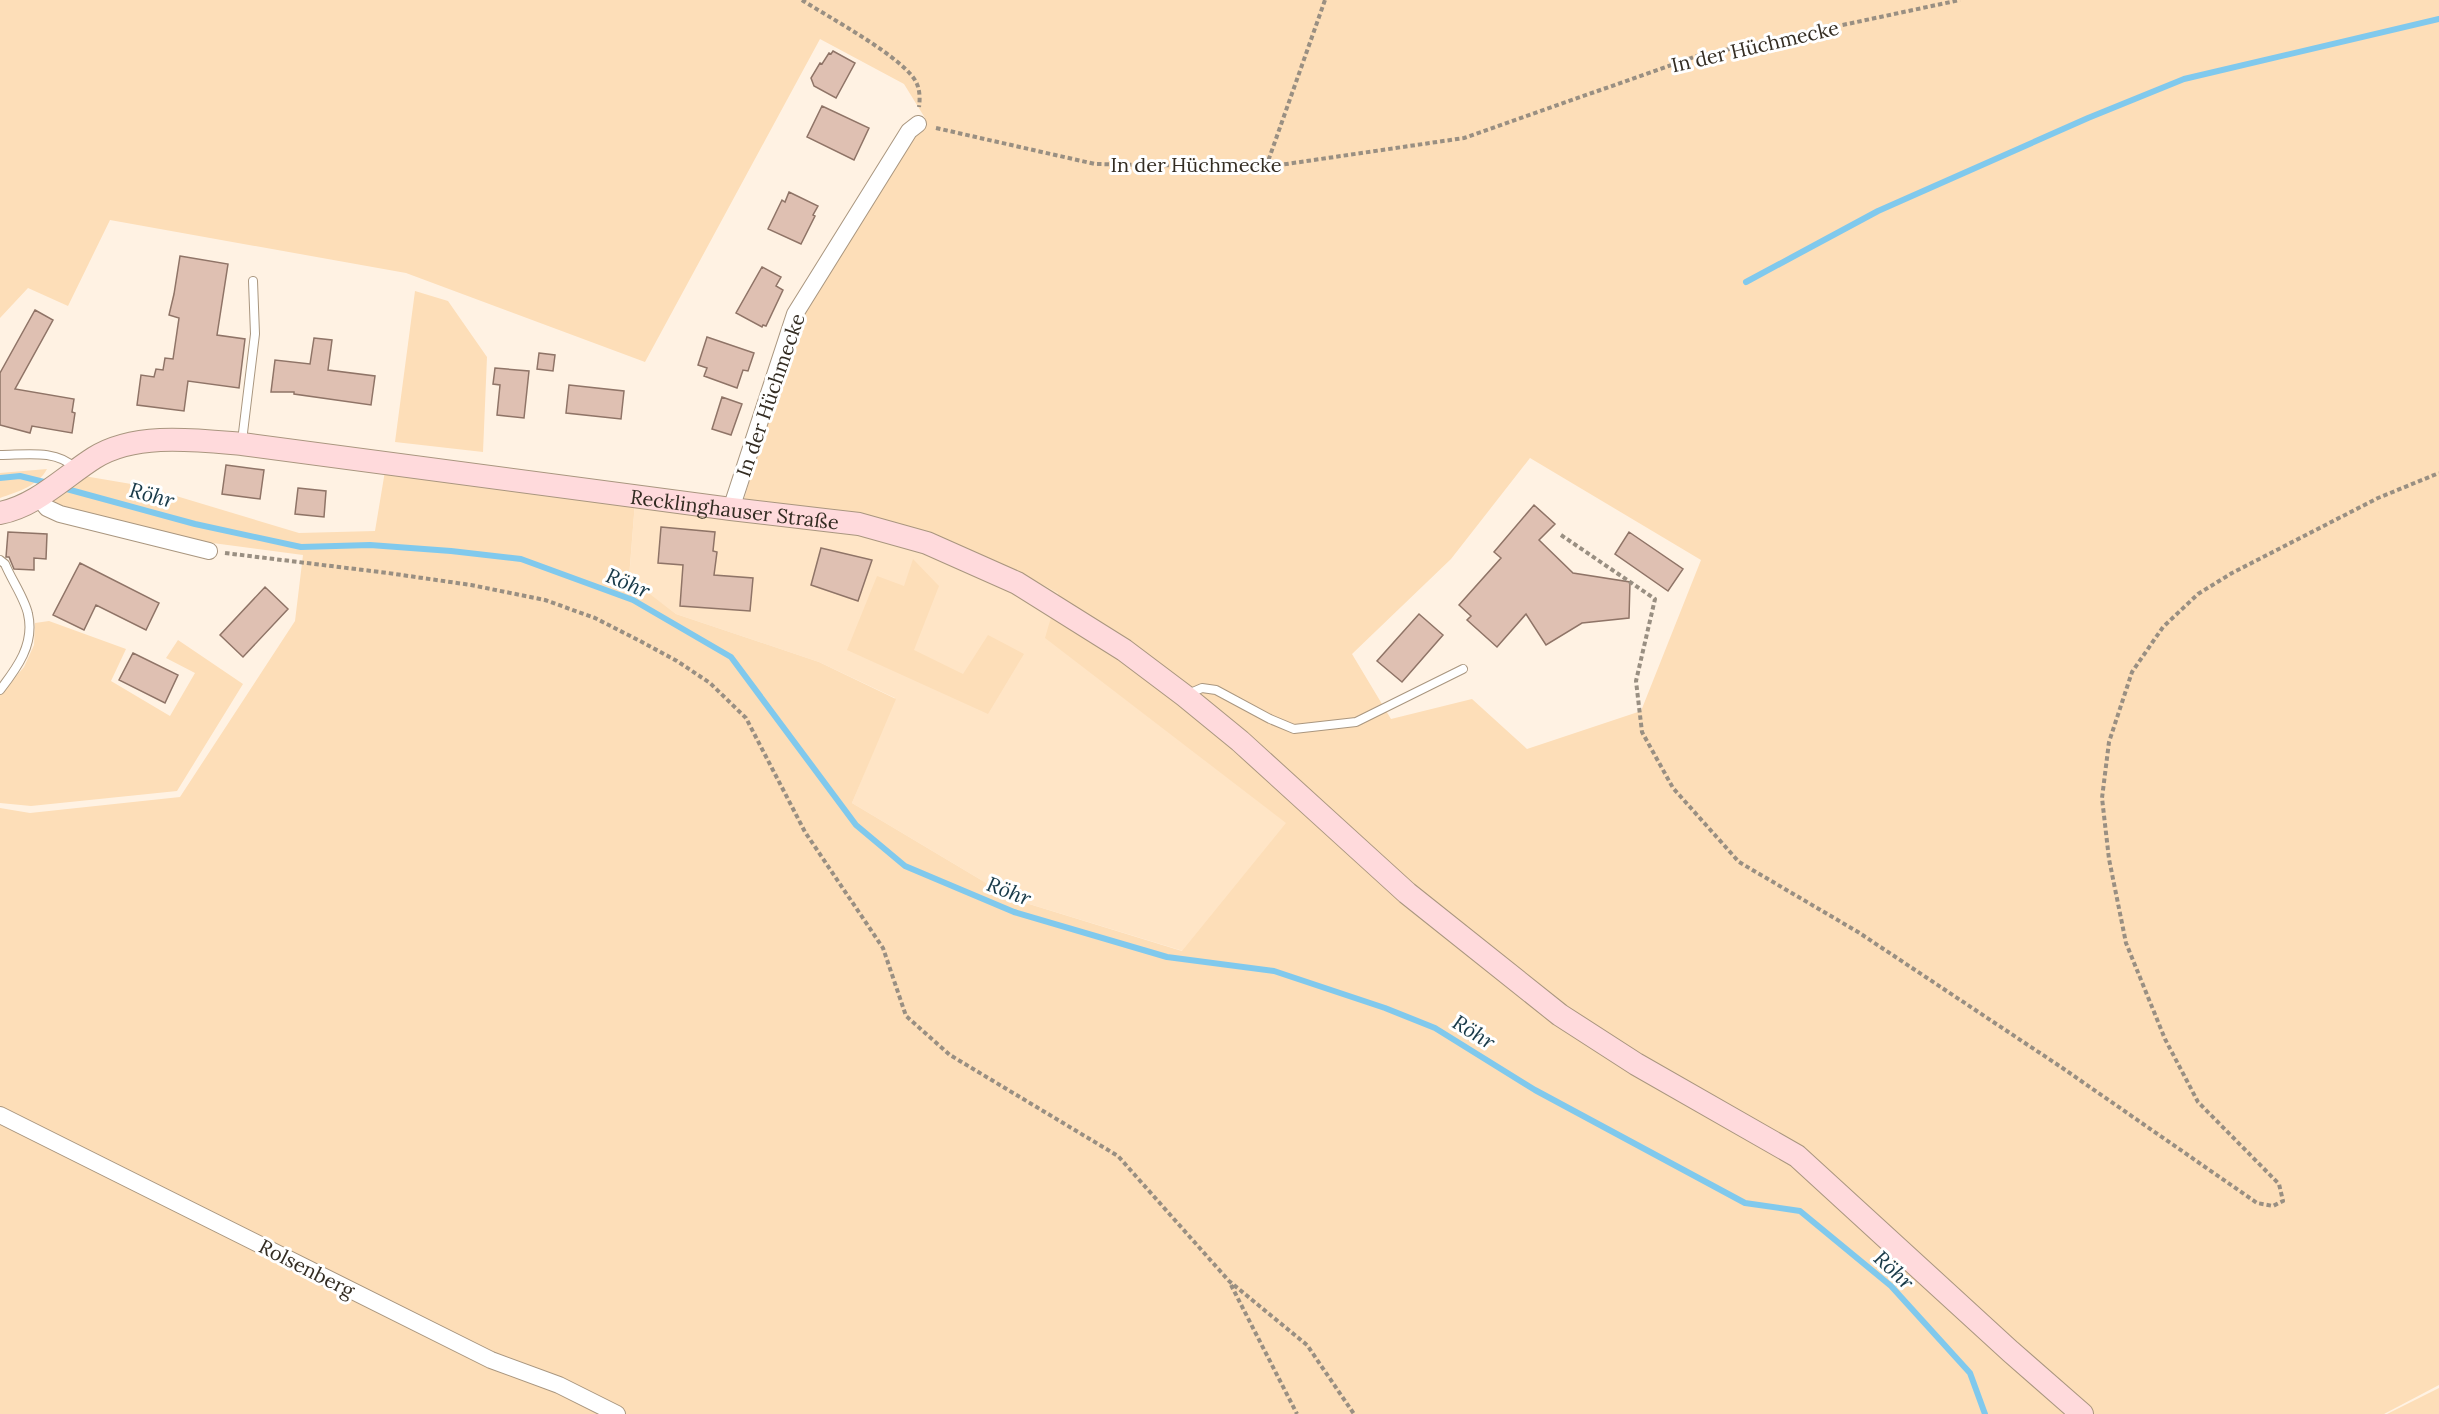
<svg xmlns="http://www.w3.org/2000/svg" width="2439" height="1414" viewBox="0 0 2439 1414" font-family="Lora,serif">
  <rect width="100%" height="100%" fill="#fff2e3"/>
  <path fill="#ffe5c6" d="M635,502L743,503L1022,574L1058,593L1046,638L1287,823L1183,951L1013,899L852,803L895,698L819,662L676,614L629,579Z"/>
  <path fill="#fddeb8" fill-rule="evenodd" d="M0,0H2439V1385L2384,1414H0V808L30,813L180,797L295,621L303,555L205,542L51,503L84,476L143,486L299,533L375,531L385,471L635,502L629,578L676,614L819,662L896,699L852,803L1013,899L1182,951L1286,823L1045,638L1058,593L1022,574L743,503L798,318L895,152L925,118L904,84L820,39L645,362L406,273L110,220L68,306L28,288L0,318ZM1530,458L1701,560L1641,711L1527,749L1472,699L1391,719L1352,654L1451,559Z
    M415,291L448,301L487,357L483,452L395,442Z
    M47,469C38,486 17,492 0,498V473Z
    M913,559L939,586L914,650L963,674L988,635L1024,654L988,714L847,650L877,576L904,586Z
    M49,621L126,649L111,681L170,716L195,673L166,658L178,640L243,684L177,791L31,806L0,803V695L24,667L34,645L35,623Z
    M2439,1388V1414H2387Z"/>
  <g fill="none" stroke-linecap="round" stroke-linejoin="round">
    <path stroke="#80c9ed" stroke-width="6" d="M1746,282L1878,211L2088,118L2184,79L2439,19
      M0,478L20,476L48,483
      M63,488L195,524L301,547L370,545L451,551L521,559L633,600L731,657L856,825L905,866L1014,912L1167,957L1274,971L1385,1008L1435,1028L1535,1090L1745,1203L1800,1211L1891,1286L1970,1373L1985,1414"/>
  </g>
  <path fill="#dfc0b2" stroke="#8f7467" stroke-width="1.5" d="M833,51L855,63L836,98L814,86L811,78L820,63L822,64L829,53L831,54Z
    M822,106L869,128L854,160L807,137Z
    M789,192L818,206L813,215L815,216L801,244L768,229L782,200L785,202Z
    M180,256L228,264L217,335L245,339L239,388L188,381L184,411L137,405L141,375L154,377L156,369L163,370L165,358L173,359L179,318L169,315L174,294Z
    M762,267L781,277L776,286L783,290L766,326L763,325L762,327L736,313Z
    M35,310L53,320L15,389L74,399L72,412L75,413L72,433L32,426L30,433L0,425V373Z
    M707,337L754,353L748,371L743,370L737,388L704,376L707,368L698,365Z
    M314,338L332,340L328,370L375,376L371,405L294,394V392H271L275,360L310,364Z
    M539,353L555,355L553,371L537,369Z
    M495,368L529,371L524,418L497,415L500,385L493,384Z
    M569,385L624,391L621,419L566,413Z
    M722,397L742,404L731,435L712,429Z
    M226,465L264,470L260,499L222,494Z
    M298,488L326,491L324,517L295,514Z
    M1534,505L1555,524L1539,540L1573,573L1630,582L1629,618L1582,623L1546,645L1526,614L1497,647L1467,620L1471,616L1459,605L1501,558L1494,552Z
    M661,527L715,532L713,551L717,552L714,575L753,578L750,611L680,606L683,565L658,563Z
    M8,532L47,534L46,559L34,558V570L14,569L9,557H6Z
    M1629,532L1683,569L1668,591L1615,554Z
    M821,548L872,560L858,601L811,585Z
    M80,563L159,603L146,630L96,605L84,630L53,615Z
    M265,587L288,609L243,657L220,635Z
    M1419,614L1443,635L1402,682L1377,661Z
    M133,653L178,675L165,703L119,680Z"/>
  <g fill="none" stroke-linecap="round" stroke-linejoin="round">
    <defs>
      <path id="service" d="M242,441L255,334L253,281
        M0,455C25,455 56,449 75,468
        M0,560L5,564C11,579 25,599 28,614C35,644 17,668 0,690
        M1188,694L1202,688L1216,690L1270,719L1294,729L1356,722L1463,669"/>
      <path id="minor" d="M38,497L47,508L60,514L209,551
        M731,509L795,314L909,131L918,124
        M0,1115L491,1360L559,1385L617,1414"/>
      <g id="secondary">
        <path id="s1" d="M0,513C36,506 64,477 94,458C135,432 196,440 242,444L731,509L859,524L927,543L1017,583L1124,650L1185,696L1240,741L1407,893L1560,1015L1636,1064L1797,1156L2010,1351L2082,1414"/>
      </g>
    </defs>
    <use href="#service" stroke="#a9967f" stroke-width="10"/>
    <use href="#minor" stroke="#a9967f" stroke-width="18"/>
    <use href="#secondary" stroke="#a9967f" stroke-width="24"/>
    <path stroke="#998f82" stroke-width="4" stroke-dasharray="4.5 3" stroke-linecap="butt" d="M802,0C828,17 907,59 917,84C920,91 920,100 919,107
      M936,128L1095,164L1266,167L1464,138L1697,56L1960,0
      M1266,167L1325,0
      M1561,535L1655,599L1636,681L1642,732L1673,788L1739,862L1858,932L2061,1067L2257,1203L2273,1206L2283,1201L2279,1184L2198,1102L2165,1039L2126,943L2109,859L2102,798L2109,742L2132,672L2163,627L2198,594L2232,573L2378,498L2439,473
      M225,553L388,573L471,585L545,600L595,618L640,641L677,661L710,683L746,718L805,832L883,948L906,1016L950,1055L1118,1156L1229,1281L1307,1345L1354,1414
      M1231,1285L1297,1414"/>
    <use href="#service" stroke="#fff" stroke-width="8"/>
    <use href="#minor" stroke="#fff" stroke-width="16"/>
    <use href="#secondary" stroke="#ffdadc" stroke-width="22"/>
  </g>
  <g text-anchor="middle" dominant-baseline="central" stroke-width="6" stroke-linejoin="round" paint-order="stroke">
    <g font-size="20" fill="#332c22" stroke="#fff">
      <text transform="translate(1755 46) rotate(-13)">In der Hüchmecke</text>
      <text x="1196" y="164">In der Hüchmecke</text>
      <text transform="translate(770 395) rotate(-71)">In der Hüchmecke</text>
      <text stroke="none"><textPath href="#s1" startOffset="758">Recklinghauser Straße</textPath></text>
      <text transform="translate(307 1268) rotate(27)">Rolsenberg</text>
    </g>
    <g font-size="21" font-style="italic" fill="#173948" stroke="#fff">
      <text transform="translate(152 495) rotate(15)">Röhr</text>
      <text transform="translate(628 583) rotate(23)">Röhr</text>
      <text transform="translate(1009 891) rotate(21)">Röhr</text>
      <text transform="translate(1474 1032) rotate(32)">Röhr</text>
      <text transform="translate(1894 1270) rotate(43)">Röhr</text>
    </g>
  </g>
</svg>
